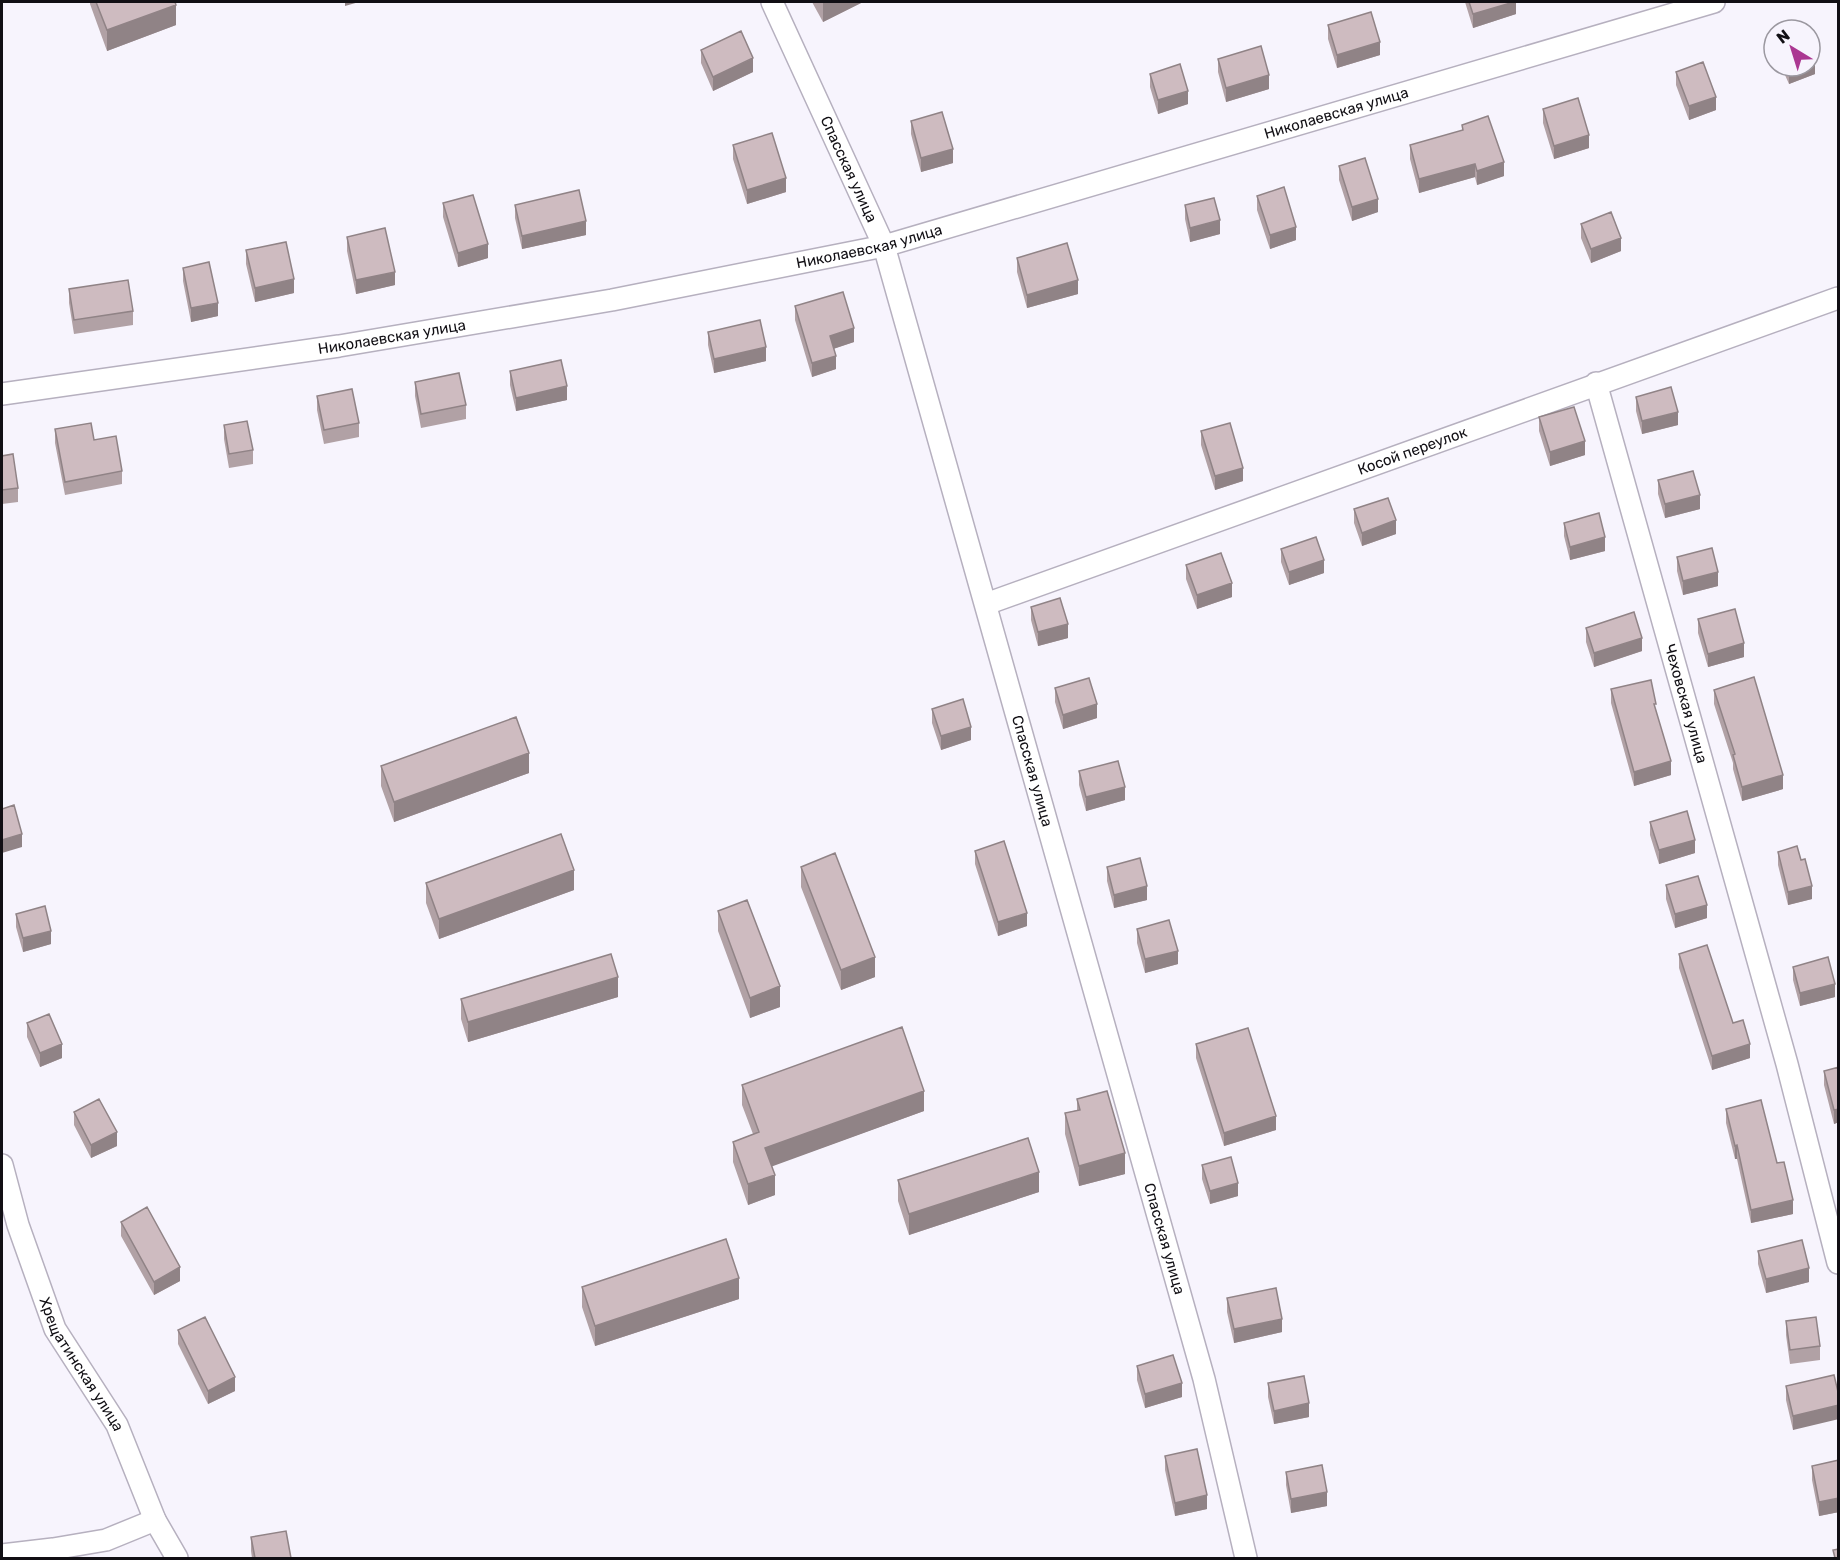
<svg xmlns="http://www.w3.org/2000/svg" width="1840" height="1560" viewBox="0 0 1840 1560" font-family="Rubik,sans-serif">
  <rect width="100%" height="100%" fill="#f7f4fd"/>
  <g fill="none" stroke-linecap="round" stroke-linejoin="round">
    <defs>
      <g id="street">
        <path id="s1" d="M772,2L884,246L1204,1379L1246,1558"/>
        <path id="s2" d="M1596,383L1787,1064L1838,1263"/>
        <path id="s3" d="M2,394L339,346L612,300L884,246L1714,2"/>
        <path id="s4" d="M986,604L1838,298"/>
        <path id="s5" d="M2,1165L18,1225L55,1329L117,1425L155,1520L177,1558"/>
        <path d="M2,1555L53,1549L106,1540L155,1520"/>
      </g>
    </defs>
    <use href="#street" stroke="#b6b0bf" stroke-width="24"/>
    <use href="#street" stroke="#fff" stroke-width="21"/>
  </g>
  <path fill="#b1a1a5" d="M90,2H175L176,25L107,51L90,4Z
    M812,2H863L823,22Z
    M1465,2H1516V14L1473,28Z
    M1328,25L1380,55L1337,68L1328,39Z
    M701,50L753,72L713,91L701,63Z
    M1218,59L1269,89L1226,102L1218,72Z
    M1781,66H1810L1815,74L1789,84Z
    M1676,72L1716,110L1689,120L1676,85Z
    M1150,74L1188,104L1158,114L1150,87Z
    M1543,109L1589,148L1554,159L1543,123Z
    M911,121L953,163L921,172L911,134Z
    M1462,125L1504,176L1477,185L1475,177L1419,193L1410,159V145L1462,131Z
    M733,145L786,192L747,204L733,159Z
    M1339,166L1378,212L1352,221L1339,180Z
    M1257,196L1296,240L1270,249L1257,210Z
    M443,203L488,258L458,267L443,217Z
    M515,205L586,235L522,249L515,218Z
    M1185,205L1220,234L1190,242L1185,219Z
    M1581,224L1621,251L1591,263L1581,238Z
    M347,237L395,285L356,294L347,251Z
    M246,250L294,293L255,302L246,264Z
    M1017,258L1078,294L1027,308L1017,272Z
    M183,268L218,316L191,322L183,281Z
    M69,289L133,311V325L74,334L69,303Z
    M795,306L854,342L833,349L836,369L812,377L795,320Z
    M2,322L3,333V347H2Z
    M708,332L766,361L714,373L708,345Z
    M510,371L567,400L516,411L510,385Z
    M415,382L466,405V419L421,428L415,396Z
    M317,396L359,423V437L324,444L317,410Z
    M1636,397L1678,425L1642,434L1636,411Z
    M1539,417L1585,455L1550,466L1539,431Z
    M224,425L253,450V464L229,468L224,439Z
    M55,429L122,471V484L65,495L55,443Z
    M1201,431L1243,481L1215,490L1201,445Z
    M2,456L18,488V502L2,504Z
    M1658,480L1700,509L1665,518L1658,494Z
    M1354,509L1396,534L1362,546L1354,523Z
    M1564,523L1605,551L1570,560L1564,536Z
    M1281,549L1324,573L1289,585L1281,562Z
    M1677,557L1718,586L1683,595L1677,571Z
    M1186,565L1232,597L1197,609L1186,579Z
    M1031,607L1068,638L1038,646L1031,620Z
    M1698,619L1744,657L1708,667L1698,633Z
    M1586,628L1642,651L1594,667L1586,642Z
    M1055,688L1097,718L1063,729L1055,702Z
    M1611,689L1656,710L1671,775L1634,786L1611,703Z
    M1714,690L1783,789L1742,801L1733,769V763L1714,704Z
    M932,709L971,740L941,750L932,723Z
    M381,766L529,773L394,822L381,786Z
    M1079,771L1125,800L1086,811L1079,785Z
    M1650,822L1695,853L1659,864L1650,835Z
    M975,851L1027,926L998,936L975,864Z
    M1778,852L1801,860L1812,899L1788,905L1778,865Z
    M801,867L875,977L841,990L801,887Z
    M1107,867L1147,900L1114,908L1107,881Z
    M426,883L574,890L439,939L426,903Z
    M1666,885L1707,918L1675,928L1666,899Z
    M718,911L780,1007L750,1018L718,931Z
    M16,914L51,944L23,952L16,927Z
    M1137,929L1178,964L1145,973L1137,943Z
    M1679,954L1733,1023L1750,1058L1712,1070L1679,968Z
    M1793,967L1835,997L1800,1006L1793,980Z
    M618,997L468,1042L461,1019V999Z
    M27,1023L62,1058L40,1067L27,1037Z
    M1196,1044L1276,1130L1224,1146L1196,1058Z
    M1839,1067V1122L1834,1124L1824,1085V1071Z
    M742,1085L924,1111L771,1166L775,1195L748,1205L733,1162V1142L753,1134L742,1105Z
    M1077,1099L1125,1174L1079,1186L1065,1134V1113L1077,1110Z
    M1726,1109L1793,1214L1751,1223L1737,1159H1735L1726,1123Z
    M74,1112L117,1146L91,1158L74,1125Z
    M1202,1165L1238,1196L1210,1204L1202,1179Z
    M898,1180L1039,1192L909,1235L898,1201Z
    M121,1222L180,1281L154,1295L121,1236Z
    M1758,1251L1809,1282L1766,1293L1758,1264Z
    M582,1287L739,1299L595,1346L582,1307Z
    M1227,1298L1282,1332L1234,1343L1227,1312Z
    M1786,1321L1820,1346V1360L1790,1364L1786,1335Z
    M178,1330L235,1391L208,1404L178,1344Z
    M1137,1366L1182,1397L1145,1408L1137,1380Z
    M1268,1383L1309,1417L1274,1424L1268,1397Z
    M1786,1386L1839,1396L1793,1430L1786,1400Z
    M1165,1456L1207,1509L1175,1516L1165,1470Z
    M1839,1460V1512L1819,1516L1812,1480V1466Z
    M1286,1472L1327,1506L1291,1513L1286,1485Z
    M251,1537L291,1558H252L251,1551Z"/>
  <path fill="#908386" d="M345,2H359L345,6Z
    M823,2H863L823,22Z
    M1514,2H1516V14L1473,28V14Z
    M176,5V25L107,51V30Z
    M1380,42V55L1337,68V55Z
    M753,58V72L713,91V77Z
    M1815,60V74L1789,84V71L1800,66H1810V62Z
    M1269,75V89L1226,102V88Z
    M1188,91V104L1158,114V100Z
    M1716,97V110L1689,120V106Z
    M1589,135V148L1554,159V146Z
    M953,149V163L921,172V158Z
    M1504,162V176L1477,185V171Z
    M1475,164V177L1419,193V179Z
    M786,178V192L747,204V190Z
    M1378,199V212L1352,221V207Z
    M1220,220V234L1190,242V228Z
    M586,221V235L522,249V236Z
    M1296,227V240L1270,249V235Z
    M1621,238V251L1591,263V249Z
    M488,244V258L458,267V253Z
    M395,272V285L356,294V280Z
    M294,279V293L255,302V288Z
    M1078,280V294L1027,308V295Z
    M218,303V316L191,322V308Z
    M854,328V342L830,350V336Z
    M766,347V361L714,373V359Z
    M836,356V369L812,377V363Z
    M567,386V400L516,411V398Z
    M1678,412V425L1642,434V421Z
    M1585,441V455L1550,466V452Z
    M1243,468V481L1215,490V476Z
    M1700,495V509L1665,518V504Z
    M1396,520V534L1362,546V533Z
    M1605,537V551L1570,560V547Z
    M1324,560V573L1289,585V572Z
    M1718,572V586L1683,595V581Z
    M1232,583V597L1197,609V595Z
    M1068,624V638L1038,646V632Z
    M1642,638V651L1594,667V653Z
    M1744,643V657L1708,667V654Z
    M1097,704V718L1063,729V715Z
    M971,727V740L941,750V736Z
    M529,753V773L394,822V802Z
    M1671,761V775L1634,786V772Z
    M1783,775V789L1742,801V787Z
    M1125,787V800L1086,811V797Z
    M22,834V847L2,853V840Z
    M1695,840V853L1659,864V850Z
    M574,870V890L439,939V919Z
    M1147,886V900L1114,908V895Z
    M1812,886V899L1788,905V892Z
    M1707,905V918L1675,928V914Z
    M1027,913V926L998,936V922Z
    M51,931V944L23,952V938Z
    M1178,951V964L1145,973V959Z
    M875,957V977L841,990V970Z
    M618,977V997L468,1042V1022Z
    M1835,984V997L1800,1006V993Z
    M780,986V1007L750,1018V998Z
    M62,1044V1058L40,1067V1053Z
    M1750,1044V1058L1712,1070V1056Z
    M924,1091V1111L765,1169V1148Z
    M1839,1109V1122L1834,1124V1110Z
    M1276,1116V1130L1224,1146V1133Z
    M117,1132V1146L91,1158V1145Z
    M1737,1145V1159H1735V1146Z
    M1125,1153V1174L1079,1186V1166Z
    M1039,1172V1192L909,1235V1214Z
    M775,1175V1195L748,1205V1184Z
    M1238,1183V1196L1210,1204V1191Z
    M1793,1200V1214L1751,1223V1210Z
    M180,1267V1281L154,1295V1282Z
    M1809,1268V1282L1766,1293V1279Z
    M739,1278V1299L595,1346V1326Z
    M1282,1319V1332L1234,1343V1329Z
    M235,1377V1391L208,1404V1391Z
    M1182,1383V1397L1145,1408V1394Z
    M1309,1403V1417L1274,1424V1411Z
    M1839,1405V1419L1793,1430V1416Z
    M1327,1492V1506L1291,1513V1499Z
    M1207,1495V1509L1175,1516V1503Z
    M1839,1498V1512L1819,1516V1502Z"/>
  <path fill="#cebbc0" stroke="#908386" stroke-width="1.5" d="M96,2H175L176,5L107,30Z
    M1469,2H1514L1473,14Z
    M1371,12L1380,42L1337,55L1328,25Z
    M1801,25L1803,30H1790Z
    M741,31L753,58L713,77L701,50Z
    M1261,46L1269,75L1226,88L1218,59Z
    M1810,47L1815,60L1810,62Z
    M1703,62L1716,97L1689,106L1676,72Z
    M1180,64L1188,91L1158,100L1150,74Z
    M1787,66H1800L1789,71Z
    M1578,98L1589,135L1554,146L1543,109Z
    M942,112L953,149L921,158L911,121Z
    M1488,116L1504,162L1477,171L1475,164L1419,179L1410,145L1463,130L1462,125Z
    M772,133L786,178L747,190L733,145Z
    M1365,158L1378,199L1352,207L1339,166Z
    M1284,187L1296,227L1270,235L1257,196Z
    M579,190L586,221L522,236L515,205Z
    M473,195L488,244L458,253L443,203Z
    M1214,198L1220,220L1190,228L1185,205Z
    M1611,212L1621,238L1591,249L1581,224Z
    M385,228L395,272L356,280L347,237Z
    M286,242L294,279L255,288L246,250Z
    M1067,243L1078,280L1027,295L1017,258Z
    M209,262L218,303L191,308L183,268Z
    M128,280L133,311L74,320L69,289Z
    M843,292L854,328L830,336L836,356L812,363L795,306Z
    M760,320L766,347L714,359L708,332Z
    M561,360L567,386L516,398L510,371Z
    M459,373L466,405L421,414L415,382Z
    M1671,387L1678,412L1642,421L1636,397Z
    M352,389L359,423L324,430L317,396Z
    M1574,407L1585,441L1550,452L1539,417Z
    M247,421L253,450L229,454L224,425Z
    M91,423L94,440L116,436L122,471L65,482L55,429Z
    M1230,423L1243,468L1215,476L1201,431Z
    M13,454L18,488L2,490V456Z
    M1693,471L1700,495L1665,504L1658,480Z
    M1388,498L1396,520L1362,533L1354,509Z
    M1599,513L1605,537L1570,547L1564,523Z
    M1316,537L1324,560L1289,572L1281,549Z
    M1712,548L1718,572L1683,581L1677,557Z
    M1221,553L1232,583L1197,595L1186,565Z
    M1060,598L1068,624L1038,632L1031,607Z
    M1735,609L1744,643L1708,654L1698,619Z
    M1634,612L1642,638L1594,653L1586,628Z
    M1754,677L1783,775L1742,787L1733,755L1735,754L1714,690Z
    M1089,678L1097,704L1063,715L1055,688Z
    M1651,680L1656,704H1654L1671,761L1634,772L1611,689Z
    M963,699L971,727L941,736L932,709Z
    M516,717L529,753L394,802L381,766Z
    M1118,761L1125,787L1086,797L1079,771Z
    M14,805L22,834L2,840V809Z
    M1687,811L1695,840L1659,850L1650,822Z
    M561,834L574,870L439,919L426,883Z
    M1004,841L1027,913L998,922L975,851Z
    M1797,846L1801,860L1805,859L1812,886L1788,892L1778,852Z
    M835,853L875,957L841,970L801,867Z
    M1140,858L1147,886L1114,895L1107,867Z
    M1698,876L1707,905L1675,914L1666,885Z
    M747,900L780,986L750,998L718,911Z
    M45,906L51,931L23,938L16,914Z
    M1169,920L1178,951L1145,959L1137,929Z
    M1707,945L1733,1023L1743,1020L1750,1044L1712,1056L1679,954Z
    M611,954L618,977L468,1022L461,999Z
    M1828,957L1835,984L1800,993L1793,967Z
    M49,1014L62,1044L40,1053L27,1023Z
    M902,1027L924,1091L765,1148L775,1175L748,1184L733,1142L759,1132L742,1085Z
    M1248,1028L1276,1116L1224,1133L1196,1044Z
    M1839,1067V1109L1834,1110L1824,1071Z
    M1107,1091L1125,1153L1079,1166L1065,1113L1080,1110L1077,1099Z
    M99,1099L117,1132L91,1145L74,1112Z
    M1761,1100L1777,1163L1784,1162L1793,1200L1751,1210L1737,1145L1735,1146L1726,1109Z
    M1028,1138L1039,1172L909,1214L898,1180Z
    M1231,1157L1238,1183L1210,1191L1202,1165Z
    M147,1207L180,1267L154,1282L121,1222Z
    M726,1239L739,1278L595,1326L582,1287Z
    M1802,1240L1809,1268L1766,1279L1758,1251Z
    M1276,1288L1282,1319L1234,1329L1227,1298Z
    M205,1317L235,1377L208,1391L178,1330Z
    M1816,1317L1820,1346L1790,1350L1786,1321Z
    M1173,1355L1182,1383L1145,1394L1137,1366Z
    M1834,1375L1839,1396V1405L1793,1416L1786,1386Z
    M1304,1376L1309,1403L1274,1411L1268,1383Z
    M1197,1449L1207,1495L1175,1503L1165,1456Z
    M1839,1460V1498L1819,1502L1812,1466Z
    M1322,1465L1327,1492L1291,1499L1286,1472Z
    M286,1531L291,1558H255L251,1537Z
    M1839,1549V1558H1835L1833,1550Z"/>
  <g text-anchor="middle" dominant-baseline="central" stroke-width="5" stroke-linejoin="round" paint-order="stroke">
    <g font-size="15" fill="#110f14" stroke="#f7f4fd">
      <text stroke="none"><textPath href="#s3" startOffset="1366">Николаевская улица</textPath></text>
      <text stroke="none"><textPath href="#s1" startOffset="184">Спасская улица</textPath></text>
      <text stroke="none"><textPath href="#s3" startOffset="880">Николаевская улица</textPath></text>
      <text stroke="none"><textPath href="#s3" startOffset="394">Николаевская улица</textPath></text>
      <text stroke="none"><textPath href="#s4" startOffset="453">Косой переулок</textPath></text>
      <text stroke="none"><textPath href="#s2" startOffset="333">Чеховская улица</textPath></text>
      <text stroke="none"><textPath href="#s1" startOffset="814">Спасская улица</textPath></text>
      <text stroke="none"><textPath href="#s1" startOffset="1300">Спасская улица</textPath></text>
      <text stroke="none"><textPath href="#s5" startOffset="216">Хрещатинская улица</textPath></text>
    </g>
  </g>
  <rect width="1840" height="1560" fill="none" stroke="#110f14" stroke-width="6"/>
  <g transform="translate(1792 48) rotate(322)"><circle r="28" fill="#f7f4fd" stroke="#9b98a0" stroke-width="1.5"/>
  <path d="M0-4.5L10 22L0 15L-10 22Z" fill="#ab3892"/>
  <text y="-9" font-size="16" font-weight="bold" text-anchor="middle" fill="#110f14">N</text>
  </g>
</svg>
